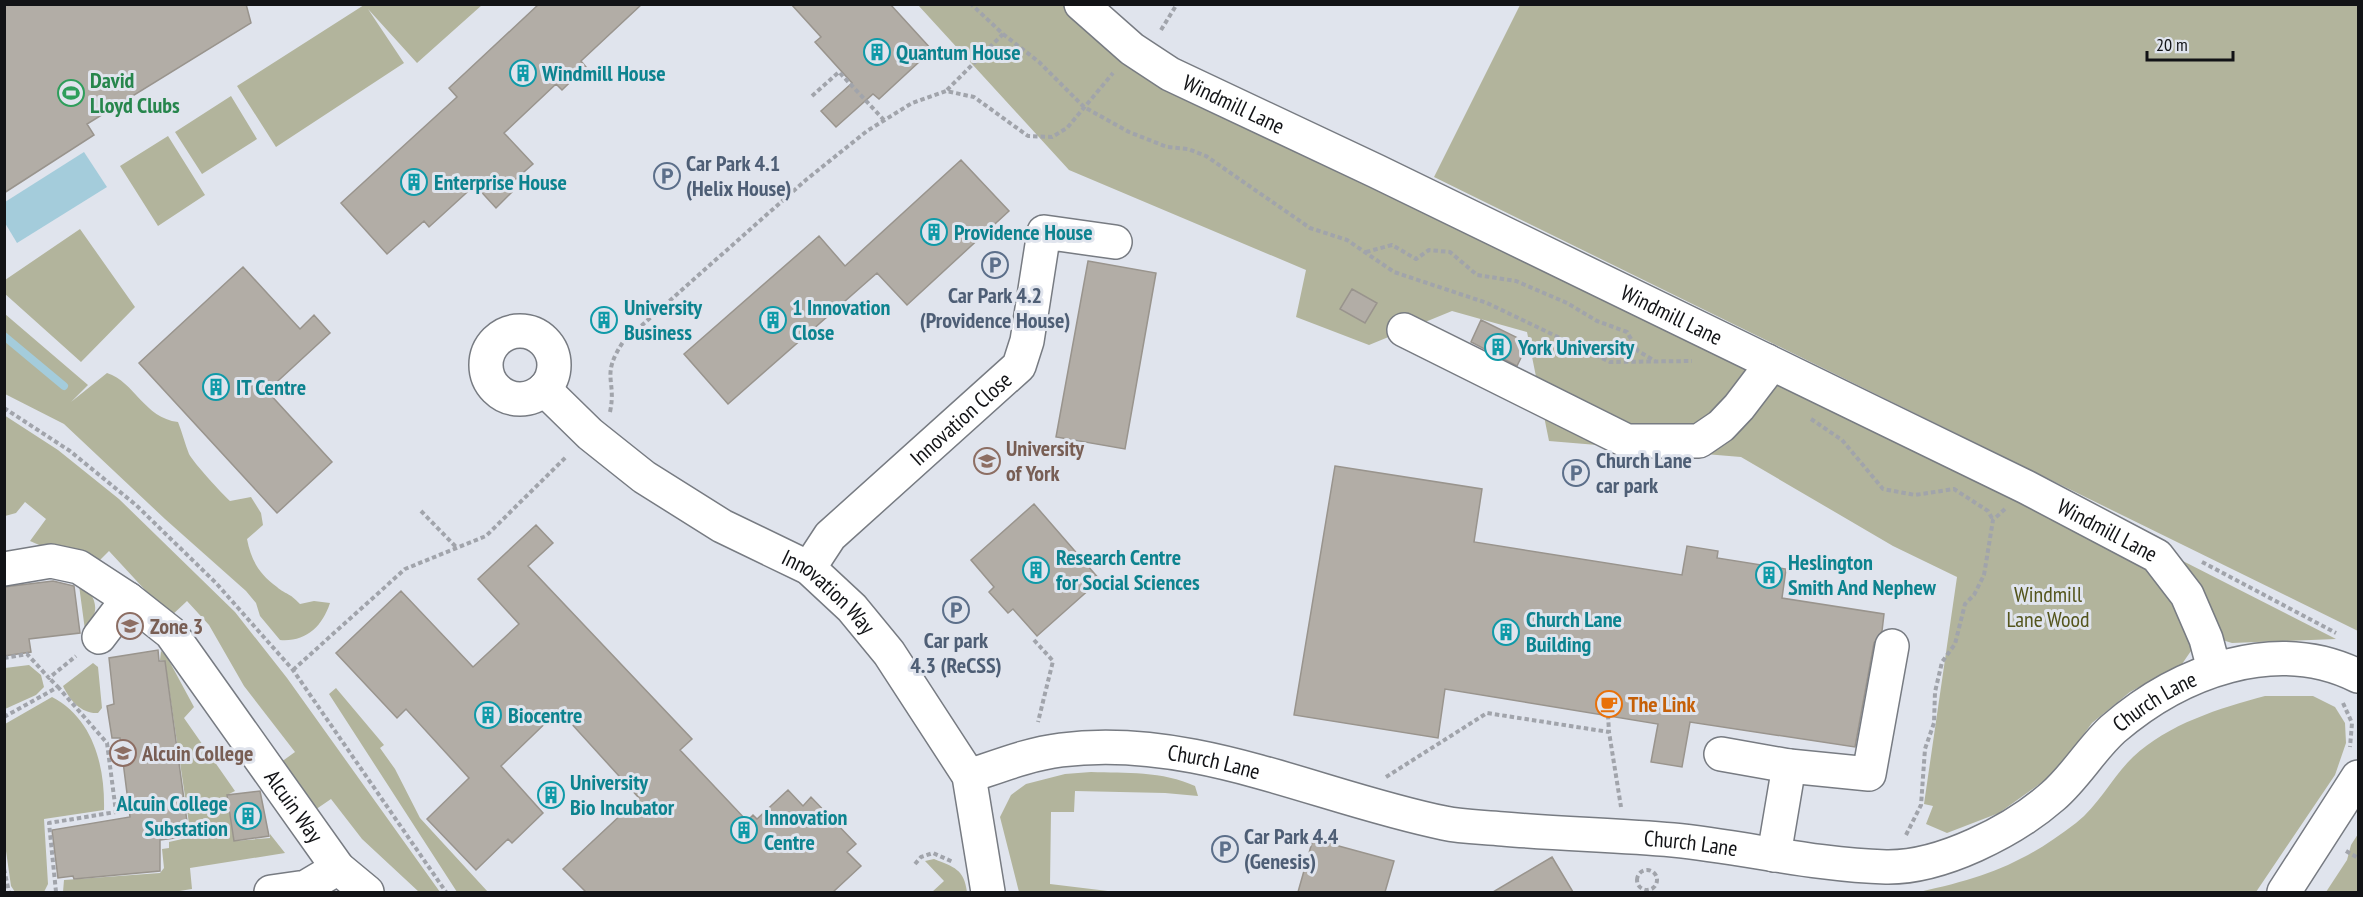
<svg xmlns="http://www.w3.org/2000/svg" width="2363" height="897" viewBox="0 0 2363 897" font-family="'PT Sans Narrow',sans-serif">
  <rect width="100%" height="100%" fill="#e0e4ed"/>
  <path fill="#b2b49c" d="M364,5H482L417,63L368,9L404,63L276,147L237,86Z
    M918,5H1089L1207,92L2156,557L2193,648L2182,664L2130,692L2092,723L2055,773L1999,813L1947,833L1926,824L1933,806L1924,804L1957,577L1893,546L1741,457L1549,441L1527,332L1452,311L1369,345L1296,317L1306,270L1069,170Z
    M1520,5H2358V631L1434,177Z
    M231,96L257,139L202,174L175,132Z
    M168,136L205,195L158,226L120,166Z
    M80,229L135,307L81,362L4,293L5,280Z
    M5,314L88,385L71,402L107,373C135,382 144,418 178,422C182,432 185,444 189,454C193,462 223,495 230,501L251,497L261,513L263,525L247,539C251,560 259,574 277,587C286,595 289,592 300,604L314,601L330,603C322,627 306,642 280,640L260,616L256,603L246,591L165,519L64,424L5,394Z
    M4,415L58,450L119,499L235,612L287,678L440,892H419L362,839L331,799L312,812L277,765L295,752L244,686L209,625L187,601L170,617L109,551L92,568L30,541L46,519L25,502L16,513L5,516Z
    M2175,557L2336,639L2232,643L2219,639Z
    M78,578C95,597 103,608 85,630Z
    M161,651L166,655L194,707L184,718L235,791L227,795L234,841L270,838V834L285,853L190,868L192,889L173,892H63L64,880L160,873L164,868L162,849L169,848V842L191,837L165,661L160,660Z
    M93,663L98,667L102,708L98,713C82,714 70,701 63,686Z
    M29,665L41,675L44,687L36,695L5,709V668Z
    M336,688L384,745L380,748L395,769L420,818L488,892H457L329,694Z
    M2265,696H2313L2335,707L2345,723L2346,743L2335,775L2256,892H1919C1984,878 2023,864 2076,823C2100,804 2112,777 2133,757C2168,724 2220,708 2265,696Z
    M52,697C94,719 105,767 104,810L44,819L48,884L44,892H15L11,886L4,837L5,724Z
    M1091,772C1125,773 1163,771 1195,786L1198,796L1165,793L1075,791L1074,812H1051L1050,884L1116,892H1019L1000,817L1011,795L1026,784L1065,774Z
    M2358,834V892H2326L2347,860L2351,845Z
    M934,859C954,867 964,869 967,892H932L944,881L925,861Z"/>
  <path fill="#a4ccdb" d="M84,152L107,187L17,243L5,223V202Z"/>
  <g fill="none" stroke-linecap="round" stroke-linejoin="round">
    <path stroke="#a4ccdb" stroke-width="8" d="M4,336L64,386"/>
  </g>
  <path fill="#b2ada6" stroke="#99948d" stroke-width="1.5" d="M4,4H246L251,23L87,124L94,135L4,193Z
    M539,4H642L581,61L586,67L562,90L556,84L504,133L533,164L507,187L512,192L496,208L475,185L429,227L424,221L387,254L341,203L457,97L449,88Z
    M791,4H890L932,50L879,99L873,94L836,127L821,111L852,83L815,42L821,37Z
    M961,160L1009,211L907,305L877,273L728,404L684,354L819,236L845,266Z
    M1088,261L1156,273L1125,449L1056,437Z
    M243,267L300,329L314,315L330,333L267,391L332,462L277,513L139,363Z
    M1352,289L1377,303L1365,323L1340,309Z
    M1481,320L1528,343L1517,366L1471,342Z
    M1335,466L1482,489L1474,542L1682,575L1687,546L1718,551L1717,558L1786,569L1782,598L1884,614L1882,631L1874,643L1855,747L1690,722L1682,767L1651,762L1658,724L1445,689L1438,738L1294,715Z
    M1034,504L1100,580L1037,636L1013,609L1008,613L989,592L994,587L971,560Z
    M536,525L553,543L528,566L692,739L680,750L747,821L753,815L757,819L788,790L803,806L811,797L856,844L847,852L861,866L833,892H586L563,869L639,798L559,710L501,766L543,813L512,843L508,839L476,870L427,819L469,778L406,709L397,718L336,653L401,591L473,667L519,624L478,579Z
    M53,581L74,586L80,633L29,639L31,652L4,656V587Z
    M158,650L159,661H165L189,836L160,840V871L74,879L73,876L58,878L52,830L130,817L120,738H112L107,706L114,704L109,658Z
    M260,791L269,836L234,841L227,795Z
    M1313,839L1394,861L1385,892H1298Z
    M1552,857L1573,892H1493Z"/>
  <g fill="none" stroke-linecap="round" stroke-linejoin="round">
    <defs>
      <g id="minor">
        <path id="s1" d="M1081,4L1132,49L1170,74L1376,171L2026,487L2157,556L2187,595L2206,639L2214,669"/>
        <path d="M1404,330L1627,441H1699L1721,426L1739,407L1771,365L1767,361"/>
        <circle cx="520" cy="365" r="34"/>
        <path id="s2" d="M544,389L590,434L644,477L722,526L809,568L852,608L889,653L969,776L988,892"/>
        <path id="s3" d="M809,568L830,536L1019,366L1027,341L1044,232L1115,242"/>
        <path id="s4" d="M4,569L51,561L79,567L128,599L171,633L338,868L367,892"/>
        <path d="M99,637L128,599"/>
        <path d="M1721,754L1789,766L1869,774L1892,646"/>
        <path id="s5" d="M969,776C999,766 1029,754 1061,750C1193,733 1317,797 1444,823C1463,827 1483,827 1503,829C1559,834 1616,835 1673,840C1744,847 1814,865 1886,867C1941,868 2013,831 2053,796C2076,776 2091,749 2113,729C2179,672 2275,635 2358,676"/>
        <path d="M1774,855L1789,766"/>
        <path d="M271,892L306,887L338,868"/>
        <path d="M2284,892L2358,777"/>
      </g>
    </defs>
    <use href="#minor" stroke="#777b82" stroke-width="36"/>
    <path stroke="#a1a4ab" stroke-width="4" stroke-dasharray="4.5 3" stroke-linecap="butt" d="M1161,30L1177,4
      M1003,34L1039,62L1084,107L1129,132L1167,147L1188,149L1206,156L1310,228L1347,240L1394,272L1487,303L1610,362L1692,361
      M947,90L1003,34L971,4
      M812,96L839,72L884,120
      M1366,252L1392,245L1416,259L1429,250L1450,252L1477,275L1516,281L1567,303L1597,321L1627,332L1638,351L1655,361
      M4,408L70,451L136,505L216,583L293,670L446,892
      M610,412C617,379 600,377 623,342L807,179L867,131L912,103L946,91L974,97L1028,136L1052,137L1067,128L1113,73
      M1811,419L1842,440L1883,489L1915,495L1954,489L1988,511L1993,520
      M421,511L457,548
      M2202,562L2336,633
      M1034,640L1053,661L1038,722
      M4,658L27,654L49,678L76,656
      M293,670L405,569L486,536L567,456
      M2343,703L2352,723L2350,747
      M1608,715L1609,732
      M4,717L58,687L49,678
      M1386,777L1487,713L1609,732L1621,807
      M1906,835L1921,805L1925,749L1934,723L1935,692L1942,662L1955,644L1965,604L1974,595L1984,575L1993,520L2005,509
      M2346,851L2358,858
      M915,864L921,857L933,853L953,862
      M4,869L9,892
      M1637 880a10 10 0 1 1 20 0a10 10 0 1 1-20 0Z
      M56,892L49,823L116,812L107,743L58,687"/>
    <use href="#minor" stroke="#fff" stroke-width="33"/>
  </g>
  <defs>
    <symbol id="building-ring" viewBox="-11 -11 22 22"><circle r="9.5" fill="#e0e4ed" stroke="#0f9aa8" stroke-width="1.5"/><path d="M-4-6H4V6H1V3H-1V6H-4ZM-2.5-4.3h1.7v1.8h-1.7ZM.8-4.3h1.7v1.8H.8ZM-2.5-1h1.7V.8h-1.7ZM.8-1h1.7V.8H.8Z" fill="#0f9aa8"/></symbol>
    <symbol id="stadium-ring" viewBox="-11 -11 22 22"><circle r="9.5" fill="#e0e4ed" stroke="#2e9e5b" stroke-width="1.5"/><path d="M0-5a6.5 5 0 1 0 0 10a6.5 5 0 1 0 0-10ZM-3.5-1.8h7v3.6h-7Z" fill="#2e9e5b"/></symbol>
    <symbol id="parking-ring" viewBox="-11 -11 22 22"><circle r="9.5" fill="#e0e4ed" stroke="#5c6f8a" stroke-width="1.5"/><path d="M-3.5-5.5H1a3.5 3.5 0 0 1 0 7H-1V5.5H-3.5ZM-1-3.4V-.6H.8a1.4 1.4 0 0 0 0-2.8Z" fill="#5c6f8a"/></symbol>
    <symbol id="university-ring" viewBox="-11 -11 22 22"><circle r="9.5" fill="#e0e4ed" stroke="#8d6e63" stroke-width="1.5"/><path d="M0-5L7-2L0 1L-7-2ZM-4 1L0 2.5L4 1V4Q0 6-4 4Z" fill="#8d6e63"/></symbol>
    <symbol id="cafe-ring" viewBox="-11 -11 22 22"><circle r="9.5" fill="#e0e4ed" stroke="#e8710a" stroke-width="1.5"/><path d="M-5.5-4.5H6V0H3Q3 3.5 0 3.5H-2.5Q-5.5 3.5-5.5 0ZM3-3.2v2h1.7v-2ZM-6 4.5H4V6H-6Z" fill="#e8710a"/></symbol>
  </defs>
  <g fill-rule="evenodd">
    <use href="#building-ring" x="862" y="37" width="30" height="30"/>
    <use href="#building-ring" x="508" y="58" width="30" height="30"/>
    <use href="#stadium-ring" x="56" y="78" width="30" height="30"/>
    <use href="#parking-ring" x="652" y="161" width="30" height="30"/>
    <use href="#building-ring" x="399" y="167" width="30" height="30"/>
    <use href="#building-ring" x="919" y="217" width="30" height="30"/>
    <use href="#parking-ring" x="980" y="250" width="30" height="30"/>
    <use href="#building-ring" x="589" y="305" width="30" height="30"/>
    <use href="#building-ring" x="758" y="305" width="30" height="30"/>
    <use href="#building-ring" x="1483" y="332" width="30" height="30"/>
    <use href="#building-ring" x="201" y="372" width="30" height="30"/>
    <use href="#university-ring" x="972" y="446" width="30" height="30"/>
    <use href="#parking-ring" x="1561" y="458" width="30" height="30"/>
    <use href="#building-ring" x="1021" y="555" width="30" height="30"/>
    <use href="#building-ring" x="1754" y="560" width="30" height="30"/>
    <use href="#parking-ring" x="941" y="595" width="30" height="30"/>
    <use href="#university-ring" x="115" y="611" width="30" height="30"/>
    <use href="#building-ring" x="1491" y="617" width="30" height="30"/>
    <use href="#cafe-ring" x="1594" y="689" width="30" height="30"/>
    <use href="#building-ring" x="473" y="700" width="30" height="30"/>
    <use href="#university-ring" x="108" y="738" width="30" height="30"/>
    <use href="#building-ring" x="536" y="780" width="30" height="30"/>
    <use href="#building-ring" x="233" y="801" width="30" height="30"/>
    <use href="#building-ring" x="729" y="815" width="30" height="30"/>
    <use href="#parking-ring" x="1210" y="834" width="30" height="30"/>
  </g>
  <g text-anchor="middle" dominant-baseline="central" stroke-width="6" stroke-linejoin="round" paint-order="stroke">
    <g font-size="22" font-weight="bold" fill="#0d838f" stroke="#e0e4ed" text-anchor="start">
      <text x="896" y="52">Quantum House</text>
      <text x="542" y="73">Windmill House</text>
      <text x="434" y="182">Enterprise House</text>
      <text x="954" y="232">Providence House</text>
      <text x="624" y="307">University<tspan x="624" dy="25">Business</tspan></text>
      <text x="792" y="307">1 Innovation<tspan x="792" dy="25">Close</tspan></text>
      <text x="1518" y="347">York University</text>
      <text x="236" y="387">IT Centre</text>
      <text x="1056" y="557">Research Centre<tspan x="1056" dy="25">for Social Sciences</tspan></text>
      <text x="1788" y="562">Heslington<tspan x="1788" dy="25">Smith And Nephew</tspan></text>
      <text x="1526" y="619">Church Lane<tspan x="1526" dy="25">Building</tspan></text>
      <text x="508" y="715">Biocentre</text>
      <text x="570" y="782">University<tspan x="570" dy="25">Bio Incubator</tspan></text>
      <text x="228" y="803" text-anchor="end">Alcuin College<tspan x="228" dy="25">Substation</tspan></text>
      <text x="764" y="817">Innovation<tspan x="764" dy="25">Centre</tspan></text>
    </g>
    <g font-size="22" font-weight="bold" fill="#27864d" stroke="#e0e4ed" text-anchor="start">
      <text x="90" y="80">David<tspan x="90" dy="25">Lloyd Clubs</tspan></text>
    </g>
    <g font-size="22" fill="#121316" stroke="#e0e4ed">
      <text stroke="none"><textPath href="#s1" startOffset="184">Windmill Lane</textPath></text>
      <text stroke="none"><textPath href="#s1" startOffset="670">Windmill Lane</textPath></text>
      <text stroke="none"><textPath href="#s3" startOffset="214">Innovation Close</textPath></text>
      <text stroke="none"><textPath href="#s1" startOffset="1156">Windmill Lane</textPath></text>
      <text stroke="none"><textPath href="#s2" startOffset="352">Innovation Way</textPath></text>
      <text stroke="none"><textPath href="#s5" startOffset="1258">Church Lane</textPath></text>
      <text stroke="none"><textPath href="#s5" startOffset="250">Church Lane</textPath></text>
      <text stroke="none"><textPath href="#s4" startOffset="402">Alcuin Way</textPath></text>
      <text stroke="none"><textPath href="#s5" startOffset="736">Church Lane</textPath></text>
    </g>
    <g font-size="22" font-weight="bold" fill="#4e5e75" stroke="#e0e4ed" text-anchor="start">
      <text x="686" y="163">Car Park 4.1<tspan x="686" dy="25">(Helix House)</tspan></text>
      <text x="995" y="295" text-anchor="middle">Car Park 4.2<tspan x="995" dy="25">(Providence House)</tspan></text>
      <text x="1596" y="460">Church Lane<tspan x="1596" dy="25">car park</tspan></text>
      <text x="956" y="640" text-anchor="middle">Car park<tspan x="956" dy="25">4.3 (ReCSS)</tspan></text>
      <text x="1244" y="836">Car Park 4.4<tspan x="1244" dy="25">(Genesis)</tspan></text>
    </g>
    <g font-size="22" font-weight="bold" fill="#785e54" stroke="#e0e4ed" text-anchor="start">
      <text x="1006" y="448">University<tspan x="1006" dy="25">of York</tspan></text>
      <text x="150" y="626">Zone 3</text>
      <text x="142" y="753">Alcuin College</text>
    </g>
    <g font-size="22" fill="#54551d" stroke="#e0e4ed">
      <text x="2048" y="594">Windmill<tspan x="2048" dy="25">Lane Wood</tspan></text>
    </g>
    <g font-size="22" font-weight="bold" fill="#c56008" stroke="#e0e4ed" text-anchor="start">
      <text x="1628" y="704">The Link</text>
    </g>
  </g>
  <rect width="2363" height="897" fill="none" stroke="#121316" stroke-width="12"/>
  <path d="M2147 51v9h86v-9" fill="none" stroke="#121316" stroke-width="3"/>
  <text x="2156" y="51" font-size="18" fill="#121316" stroke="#e0e4ed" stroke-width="4.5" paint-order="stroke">20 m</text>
</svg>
